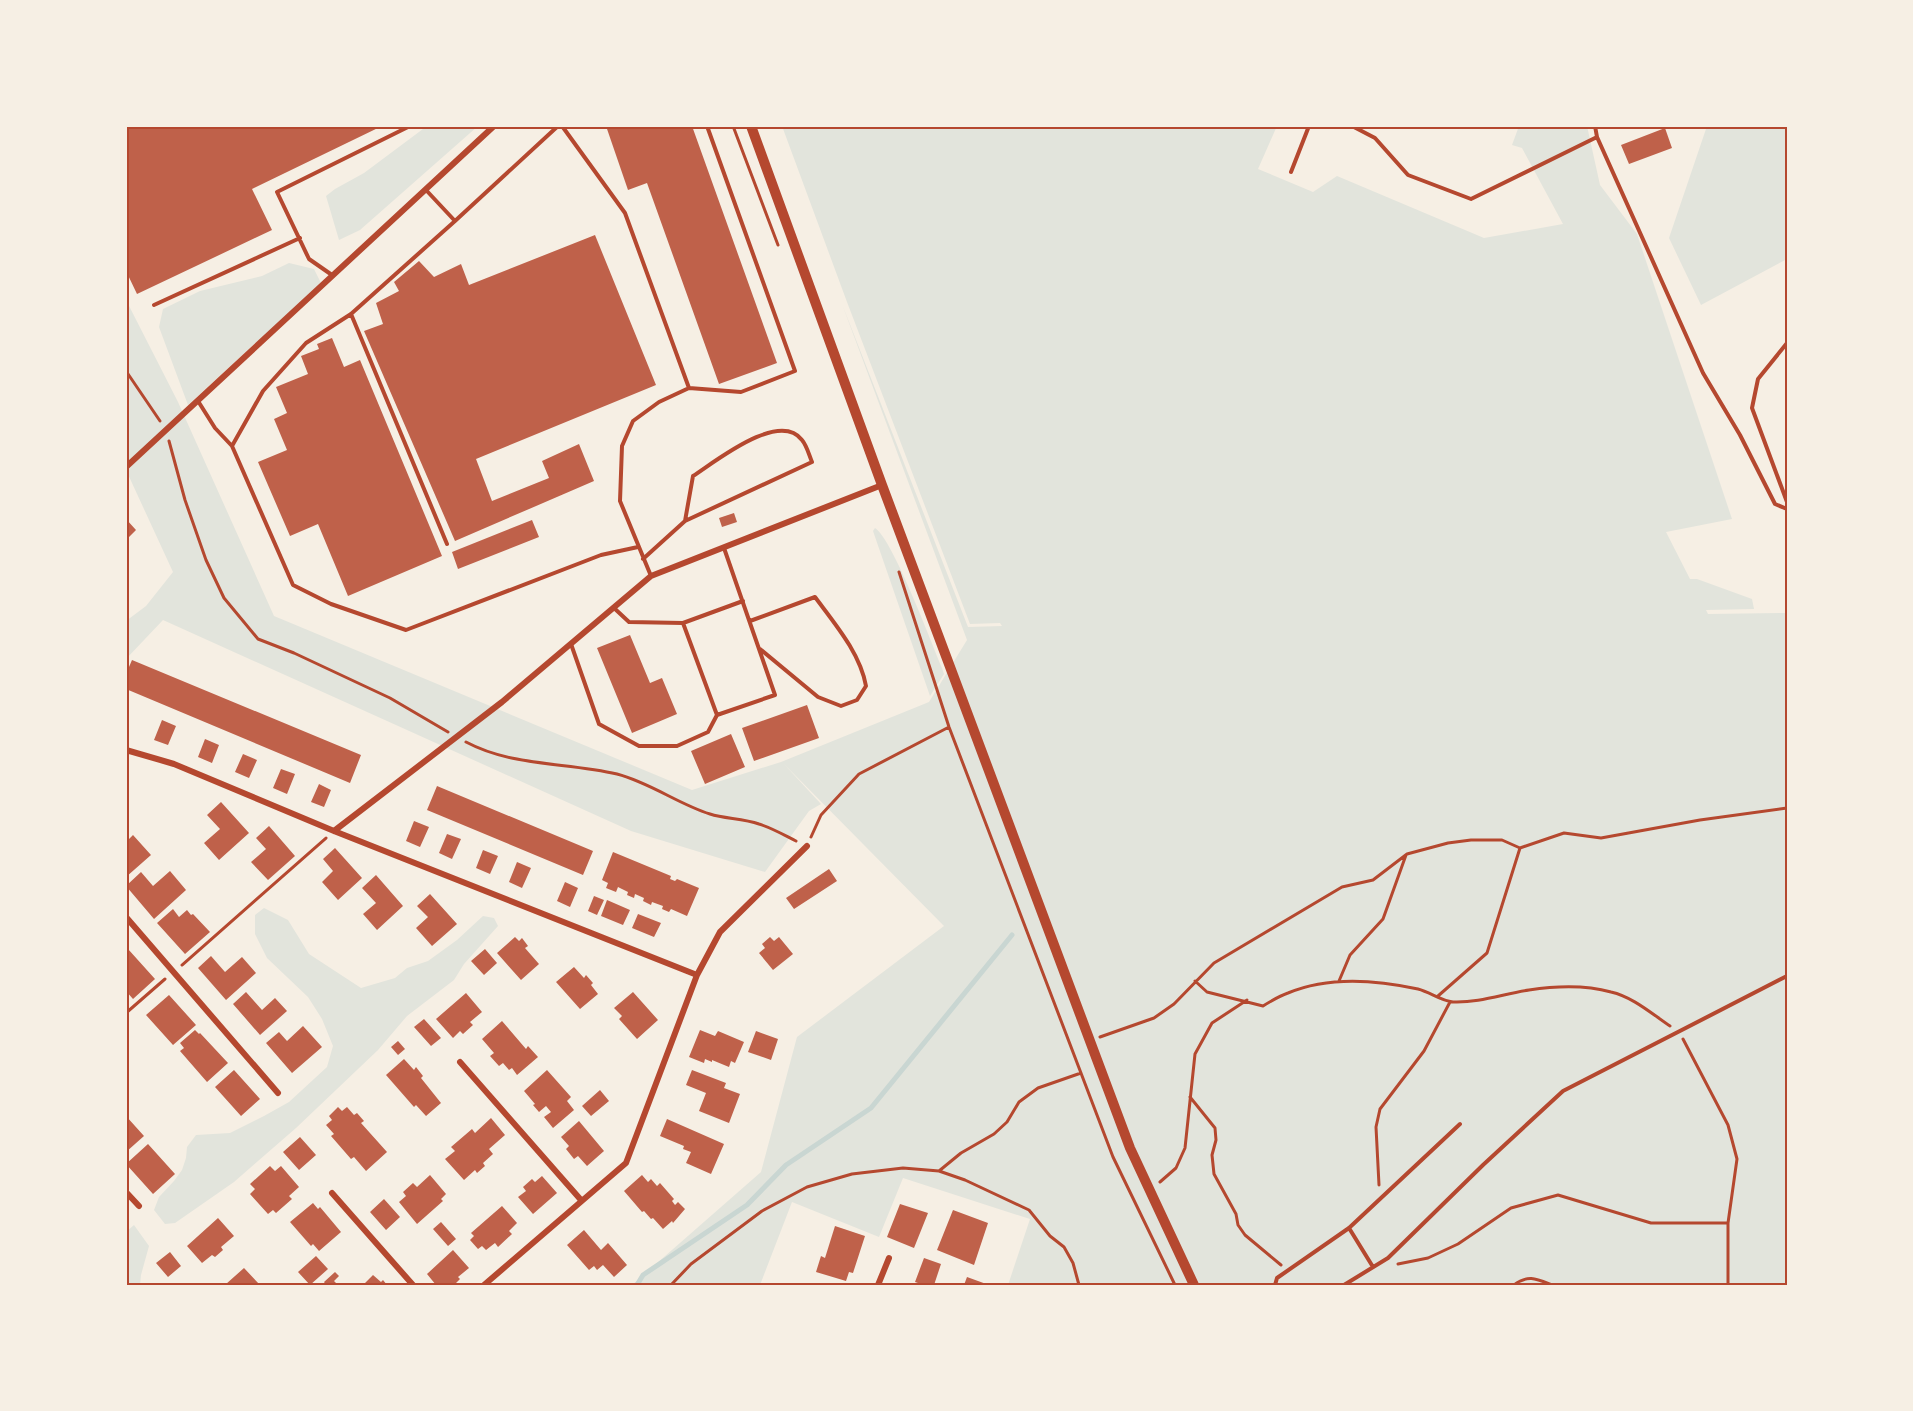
<svg xmlns="http://www.w3.org/2000/svg" width="1913" height="1411" viewBox="0 0 1913 1411" font-family="Montserrat,sans-serif">
  <rect width="100%" height="100%" fill="#f6efe4"/>
  <path fill="#e2e4dc" d="M427,126H478L360,230L339,240L326,196L335,189L364,173Z
    M782,126H1277L1258,169L1313,192L1337,176L1484,238L1563,224L1522,148L1512,145L1519,126H1587L1600,185L1637,234L1732,519L1666,532L1690,579H1697L1752,599L1754,609L1706,610L1708,614L1787,613V1285H1008L1030,1219L903,1178L879,1237L792,1202L760,1285H632L761,1172L797,1037L944,926L784,764L821,804L809,811L765,872L631,831L163,620L126,659V621L146,606L173,572L126,470V300L178,402L274,616L692,790L781,762L929,702L967,640L842,304L968,627L1002,626L1000,623L970,624L847,302Z
    M1707,126H1787V259L1701,305L1669,238Z
    M289,263L314,269L321,283L188,405L159,327L163,309L200,291L262,276Z
    M875,528C892,538 932,644 942,668L944,674L930,696L873,531Z
    M264,908L288,920L309,954L361,988L395,978L407,968L428,961L457,940L483,916L494,918L498,926L464,964L454,980L407,1016L378,1050L296,1128L234,1182L175,1223L165,1224L154,1210L159,1197L174,1181L182,1170L186,1158L187,1147L196,1135L230,1133L264,1116L289,1102L327,1067L333,1046L322,1019L308,997L267,958L255,934V915Z
    M134,1225L149,1246L141,1275L140,1285H126V1232Z"/>
  <g fill="none" stroke-linecap="round" stroke-linejoin="round">
    <path stroke="#c9d6d2" stroke-width="5" d="M637,1285L643,1275L747,1205L786,1165L871,1108L1012,935"/>
  </g>
  <path fill="#bf614a" d="M126,126H382L252,189L272,230L137,294L126,271Z
    M606,126H692L777,363L719,384L647,183L628,190Z
    M1665,128L1672,148L1629,164L1621,145Z
    M595,235L656,385L476,459L492,501L549,478L542,461L579,444L594,481L455,541L364,331L383,324L376,303L399,291L394,282L419,261L434,277L461,264L469,285Z
    M332,338L344,367L360,360L442,556L348,596L318,524L290,536L258,462L287,450L274,419L287,413L276,387L308,374L301,356L319,349L317,344Z
    M734,513L737,522L722,527L719,518Z
    M126,519L136,530L126,540Z
    M532,520L539,537L458,569L452,552Z
    M630,635L650,683L662,678L677,714L632,733L597,648Z
    M132,660L361,755L350,783L126,689V674Z
    M807,705L819,738L754,761L742,728Z
    M162,720L176,726L168,745L154,740Z
    M731,734L745,767L705,784L691,751Z
    M205,739L219,745L212,763L198,757Z
    M243,754L257,760L249,778L235,772Z
    M281,769L295,774L287,794L273,788Z
    M319,784L331,790L324,807L311,802Z
    M437,786L593,851L583,875L427,810Z
    M221,802L249,833L219,860L204,843L220,829L207,815Z
    M414,821L429,827L420,847L406,841Z
    M269,826L295,856L268,880L251,862L266,849L256,838Z
    M447,834L461,839L452,859L439,853Z
    M133,835L151,855L126,877V842Z
    M335,848L362,878L338,900L322,882L333,871L323,859Z
    M483,850L498,856L490,874L476,868Z
    M613,852L671,876L670,879L675,881L677,879L699,888L687,916L671,909L669,912L662,909L663,906L652,902L651,905L643,901L644,898L635,894L634,898L627,895L628,892L618,887L616,892L606,888L608,883L602,880Z
    M517,862L531,868L522,888L509,882Z
    M829,869L837,881L794,909L786,898Z
    M170,871L186,890L154,919L126,886L141,872L153,886Z
    M376,875L403,906L377,930L363,914L376,903L362,888Z
    M565,882L578,888L570,907L557,901Z
    M430,894L457,924L432,946L416,928L428,917L417,906Z
    M594,896L604,900L597,915L588,911Z
    M607,900L630,910L623,925L601,916Z
    M173,909L179,917L187,910L191,915L193,914L210,932L185,954L157,923Z
    M638,914L661,923L654,937L632,928Z
    M515,937L519,941L522,938L528,946L525,948L539,964L521,980L497,953Z
    M770,937L774,941L779,937L793,954L773,970L759,953L765,948L762,944Z
    M128,949L155,979L133,999L126,991V951Z
    M485,949L497,963L484,975L471,961Z
    M211,956L225,972L242,957L256,973L226,1000L198,968Z
    M574,967L584,978L586,975L593,983L591,985L598,994L580,1009L556,982Z
    M246,992L262,1010L275,998L287,1011L260,1035L233,1004Z
    M633,992L658,1020L637,1039L619,1019L622,1016L614,1008Z
    M466,993L482,1012L470,1022L473,1025L463,1034L460,1031L453,1038L436,1019Z
    M169,995L196,1025L173,1045L146,1015Z
    M424,1019L441,1038L431,1046L414,1027Z
    M502,1021L526,1049L528,1046L538,1057L517,1075L512,1068L509,1070L503,1063L499,1066L490,1056L494,1053L482,1039Z
    M303,1026L322,1047L292,1073L266,1043L279,1032L287,1041Z
    M195,1030L199,1034L200,1033L228,1063L207,1082L180,1051L184,1048L180,1043Z
    M700,1030L715,1036L718,1031L744,1042L735,1063L731,1061L729,1067L712,1060V1062L705,1059L704,1063L689,1057Z
    M756,1031L778,1039L771,1060L748,1052Z
    M398,1041L405,1049L398,1055L391,1047Z
    M404,1059L414,1070L416,1067L423,1076L421,1078L441,1103L426,1116L416,1105L414,1107L386,1075Z
    M234,1070L260,1099L241,1116L215,1087Z
    M547,1070L571,1097L567,1101L574,1110L553,1128L544,1117L551,1112L546,1106L539,1112L533,1105L535,1104L524,1091Z
    M692,1070L726,1083L724,1088L740,1094L729,1123L699,1111L706,1093L686,1085Z
    M600,1090L609,1101L591,1116L582,1106Z
    M338,1107L342,1111L347,1107L354,1115L357,1113L364,1121L361,1123L387,1152L366,1171L354,1157L351,1159L331,1136L334,1134L326,1125L332,1120L329,1116Z
    M126,1116L144,1136L126,1152Z
    M491,1118L505,1135L489,1149L493,1154L483,1163L485,1166L477,1173L475,1170L464,1180L445,1159L455,1151L451,1147L472,1129L475,1133Z
    M667,1119L724,1144L711,1174L686,1163L691,1152L683,1149L684,1146L660,1136Z
    M579,1121L604,1151L587,1166L578,1156L574,1159L566,1149L569,1146L561,1137Z
    M300,1137L316,1155L299,1170L283,1152Z
    M148,1144L175,1174L153,1194L126,1164Z
    M270,1166L275,1171L281,1166L299,1187L289,1196L292,1199L276,1213L273,1210L268,1214L250,1194L255,1189L250,1184Z
    M430,1175L446,1194L441,1199L443,1201L417,1224L399,1202L406,1196L403,1192L413,1183L417,1187Z
    M642,1175L648,1182L651,1179L657,1186L660,1183L674,1199L672,1201L675,1205L678,1202L685,1209L673,1223L672,1221L663,1229L653,1218L651,1219L644,1211L642,1212L624,1191Z
    M542,1176L557,1193L533,1214L518,1197L526,1191L523,1187L532,1179L535,1182Z
    M384,1199L400,1217L386,1230L370,1212Z
    M313,1203L318,1209L320,1207L341,1232L319,1251L313,1244L311,1246L290,1222Z
    M900,1204L928,1213L914,1248L887,1237Z
    M502,1206L517,1223L509,1231L512,1234L498,1247L495,1243L486,1250L482,1246L478,1249L470,1240L474,1236L471,1233Z
    M953,1210L988,1223L974,1265L937,1250Z
    M218,1218L234,1236L221,1247L223,1250L215,1257L212,1255L202,1263L187,1246Z
    M441,1222L456,1239L448,1246L433,1229Z
    M835,1226L865,1236L853,1273L849,1272L846,1281L816,1272L821,1256L825,1258Z
    M584,1230L601,1250L608,1243L627,1265L614,1277L603,1265L597,1270L594,1266L589,1270L567,1245Z
    M453,1250L469,1268L458,1277L460,1279L454,1285H436L427,1274Z
    M170,1252L181,1266L168,1277L156,1263Z
    M316,1256L328,1269L310,1285L298,1272Z
    M924,1258L941,1264L934,1285H924L915,1282Z
    M244,1268L260,1285H227L226,1284Z
    M335,1272L339,1276L334,1281L338,1285H326L324,1282Z
    M373,1275L381,1282L383,1280L387,1285H363Z
    M967,1277L989,1285H964Z"/>
  <g fill="none" stroke-linecap="round" stroke-linejoin="round">
    <path stroke="#b5482f" stroke-width="3" d="M733,126L778,245
      M126,371L160,421
      M169,441L185,500L206,560L224,598L258,639L294,653L390,698L448,732
      M899,572L949,727L1113,1157L1175,1285
      M466,742C513,767 567,762 617,774C651,783 678,804 710,814C725,819 743,818 759,824C772,828 784,835 796,841
      M811,837L821,815L859,774L949,727
      M182,965L326,838
      M1195,981L1207,992L1263,1006C1271,1001 1279,996 1288,993C1328,976 1377,980 1418,989C1430,992 1441,1001 1453,1002C1479,1003 1503,994 1529,990C1555,986 1586,985 1611,992C1633,997 1652,1014 1670,1026
      M1339,981L1350,955L1383,919L1406,855
      M1438,996L1487,953L1520,848
      M126,1013L165,979
      M1100,1037L1154,1018L1174,1004L1214,963L1342,887L1373,880L1407,854L1448,843L1471,840H1502L1520,848L1564,833L1601,838L1700,820L1787,808
      M1683,1039L1728,1125L1737,1159L1728,1223V1285
      M1190,1097L1215,1128L1216,1140L1212,1155L1214,1174L1236,1214L1238,1225L1245,1235L1281,1265
      M939,1171L961,1153L994,1134L1007,1122L1019,1102L1038,1088L1081,1073
      M1160,1182L1176,1168L1185,1148L1195,1054L1212,1023L1247,1000
      M1379,1185L1376,1127L1380,1109L1424,1051L1450,1002
      M1398,1264L1428,1258L1458,1244L1511,1208L1558,1195L1651,1223H1728
      M671,1285L691,1264L762,1211L807,1187L852,1174L903,1168L939,1171L965,1180L1029,1210L1050,1236L1064,1247L1073,1263L1079,1285
      M1514,1285C1528,1274 1537,1279 1552,1285"/>
    <path stroke="#b5482f" stroke-width="4" d="M562,126L625,213L689,388
      M1352,126L1375,138L1408,175L1471,199L1597,137
      M1595,126L1597,137L1703,373L1740,435L1775,504L1787,509
      M1291,172L1309,126
      M426,190L455,221L351,314L306,343L263,391L232,446L293,585L331,604L406,630L601,555L638,547
      M455,221L558,126
      M332,275L309,259L277,192L410,126
      M154,305L300,238
      M351,314L447,544
      M1787,343L1758,379L1752,408L1787,502
      M198,401L215,428L232,446
      M724,548L775,695L717,715L683,623L743,601
      M643,559L685,521L812,462C809,455 807,446 802,440C779,410 715,462 693,476L685,521
      M651,576L620,501L622,446L633,421L659,402L689,388L741,392L795,371L707,126
      M614,608L629,622L683,623
      M750,621L815,597C835,624 860,653 866,686L857,700L841,706L818,697L760,649
      M571,644L599,724L639,746H677L708,732L717,715
      M1349,1228L1373,1267
      M1275,1285L1277,1278L1349,1228L1460,1124
      M1344,1285L1388,1258L1483,1165L1563,1091L1787,976"/>
    <path stroke="#b5482f" stroke-width="6" d="M126,467L494,126
      M126,750L174,764L334,831L697,975
      M334,831L502,702L651,576L882,485
      M126,917L278,1093
      M460,1062L581,1200
      M126,1192L139,1206
      M332,1193L413,1285
      M484,1285L626,1163L697,975L720,932L807,846
      M878,1285L889,1258"/>
    <path stroke="#b5482f" stroke-width="10" d="M751,126L882,485L1130,1148L1194,1285"/>
  </g>
  <rect width="1913" height="1411" fill="none" stroke="#f6efe4" stroke-width="255"/>
  <rect x="128" y="128" width="1658" height="1156" fill="none" stroke="#b5482f" stroke-width="2"/>
</svg>
